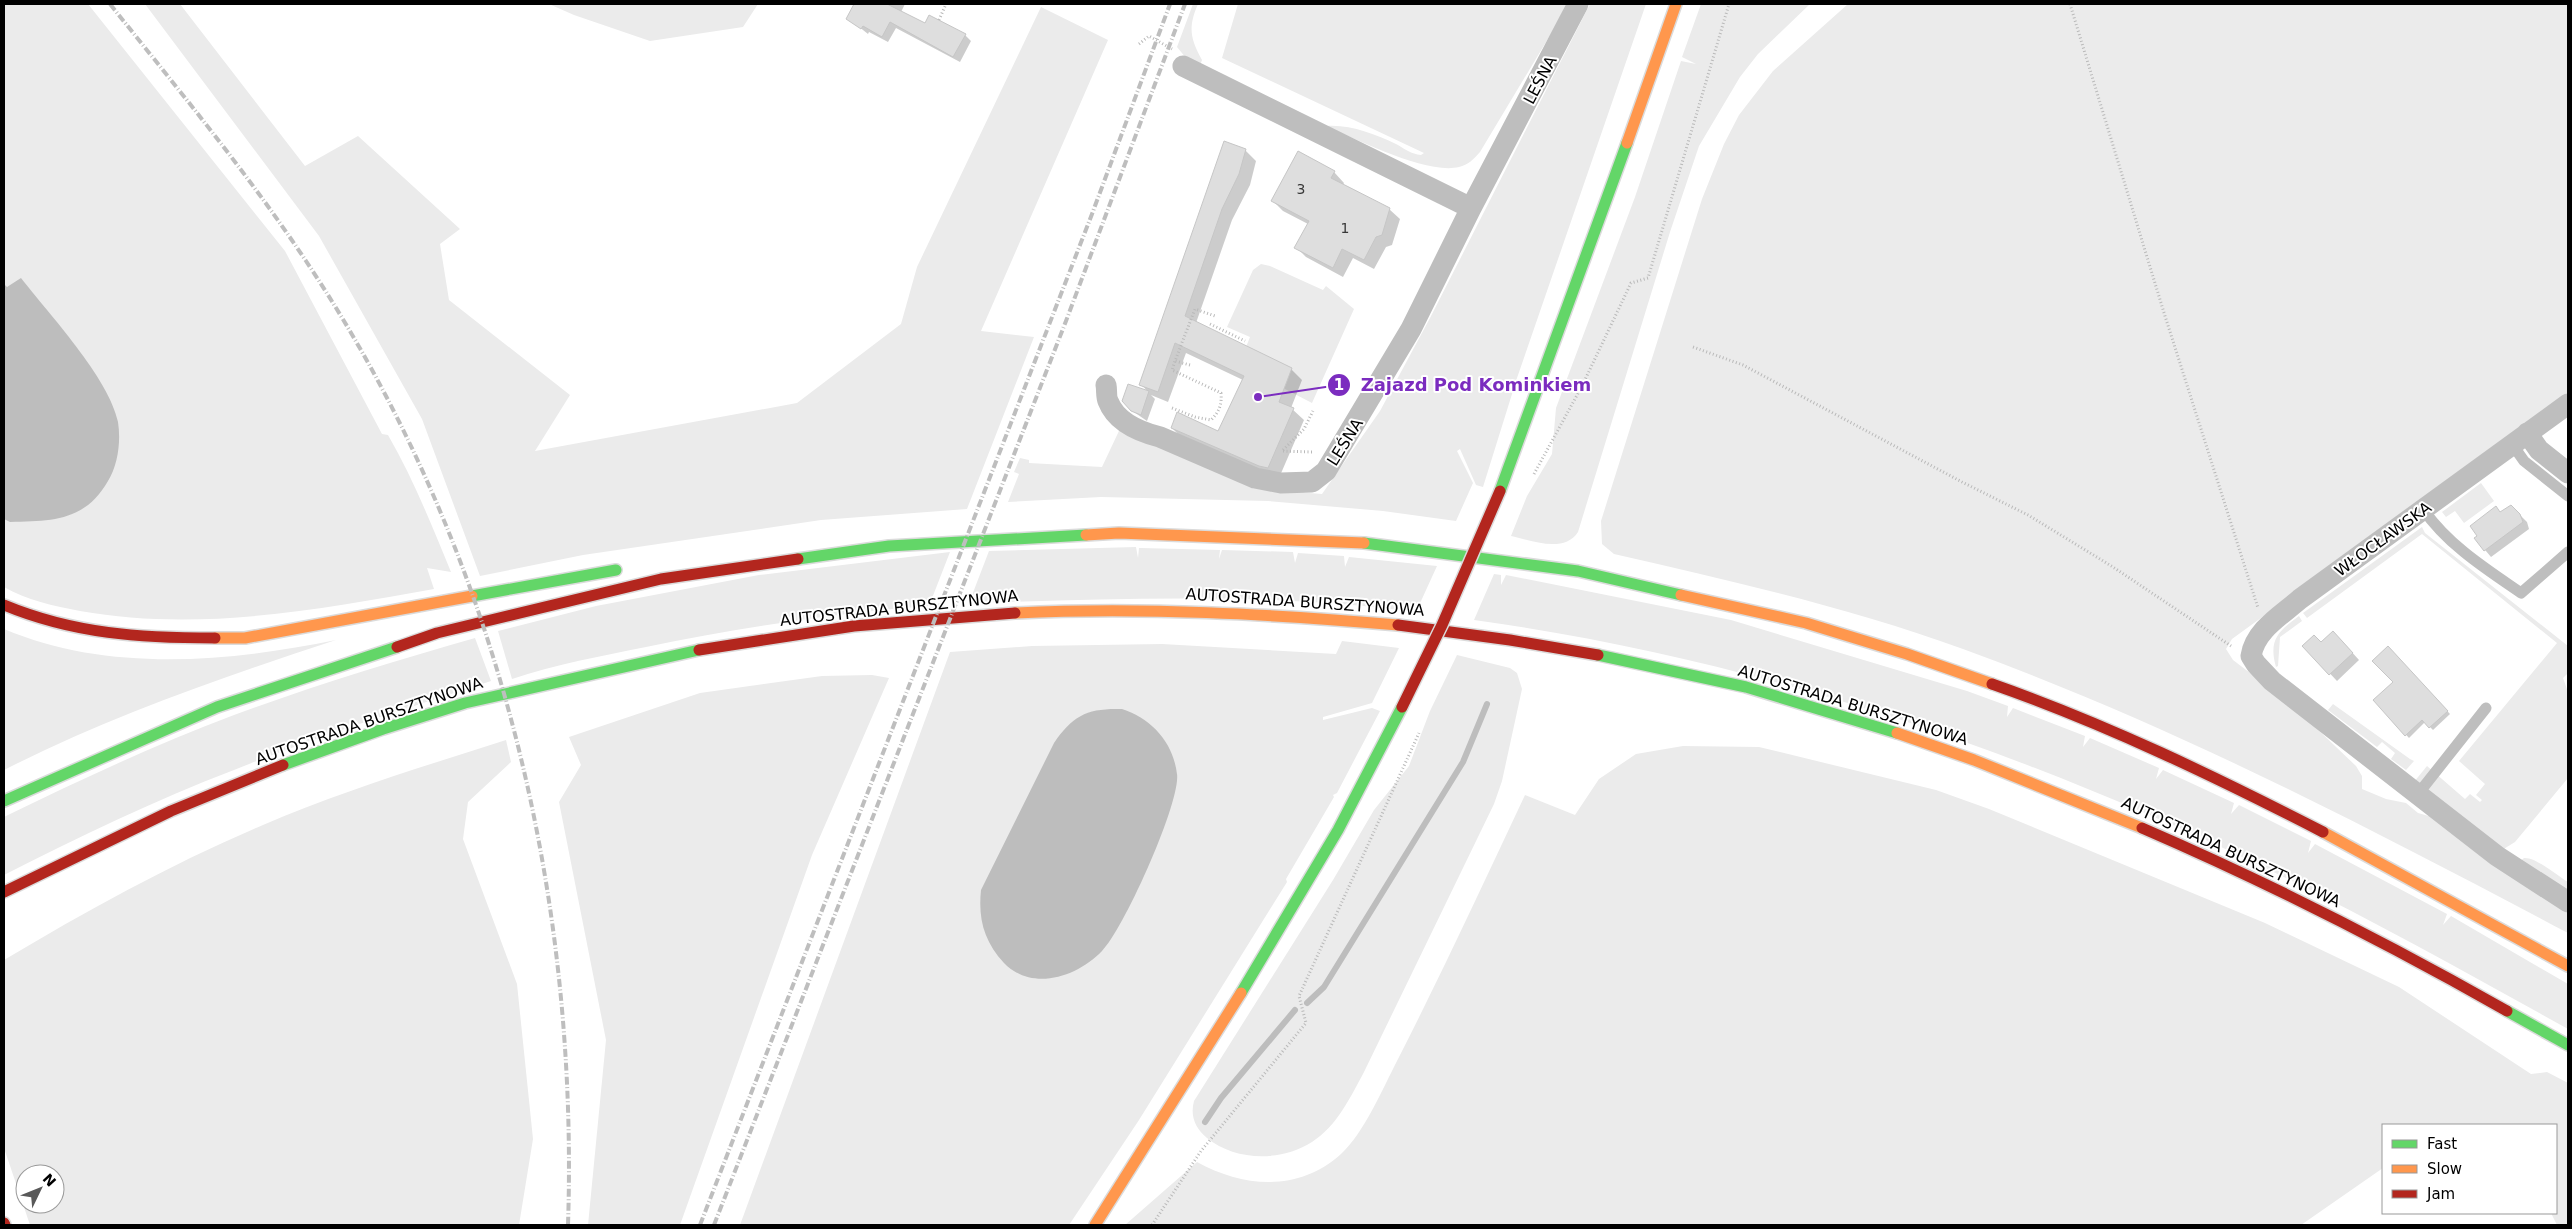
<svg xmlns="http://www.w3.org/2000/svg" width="2572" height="1229" viewBox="0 0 2572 1229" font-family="'DejaVu Sans',sans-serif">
  <rect width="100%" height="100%" fill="#fff"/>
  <path fill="#ebebeb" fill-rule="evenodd" d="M4,4H88L285,251L382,434L388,435C413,478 432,526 451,572L427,568L434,589C317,610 198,632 80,611C54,606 26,600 4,587Z
    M145,4H180L305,166L358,136L460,229L440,244L449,300L570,395L535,451L797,403L901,324L917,267L1041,7L1108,40L981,331L1034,337L967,509L821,520L583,555L480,576L422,419L319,236Z
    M549,4H758L743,27L650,41L574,15Z
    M1193,4H1198C1188,27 1190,38 1202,60L1199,68L1186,58L1177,47Z
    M1238,4H1566L1555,27L1480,152C1474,159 1468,165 1459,167C1427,175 1356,139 1326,126C1349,124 1375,134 1396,144C1405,149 1411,154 1421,155L1424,153L1222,58Z
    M1590,4H1646L1517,378L1483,487L1476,485L1460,449L1457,451L1473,483L1456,521L1383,511L1268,501L1101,497L1008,502L1019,474L1014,472L1020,458L1029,460V463L1102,467L1126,416L1271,490L1322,494L1380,411L1430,318Z
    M1701,4H1810L1758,54L1740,77L1699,146L1670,232L1578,532C1564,554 1531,540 1511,536L1527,496L1552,454L1556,408L1635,197L1681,61L1696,64L1682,57Z
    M1848,4H2568V395L2232,639L2226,649L2233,660L2291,704L2356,766L2362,776V789L2386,799L2406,803L2418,813L2432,817L2491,864L2568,909V933C2369,828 2175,726 1963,649C1850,608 1732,581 1614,554L1602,544L1601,521L1702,199L1724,144L1739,115L1773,71Z
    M1261,264L1270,266L1323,290L1326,286L1354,309L1312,403L1283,388L1246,347L1250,337L1227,327L1253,270Z
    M2481,483L2494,501L2464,523L2455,511L2446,517L2442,512Z
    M2422,527L2425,533L2568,646V673L2563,678L2568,692V778L2515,842L2502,850L2414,782L2427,766L2465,799L2470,794L2480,802L2482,800L2476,795L2485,784L2459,761L2557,643L2422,534L2307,618L2303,613Z
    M1136,547L1138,558L1139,548H1141L1220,550L1219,559L1222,550L1293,552L1295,563L1298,553L1344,556L1345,567L1349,557L1437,566L1416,612C1268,592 1118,599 969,603L989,551Z
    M950,552L929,606C834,613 740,628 646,647C602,656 556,664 512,679L498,631L596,606L759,575Z
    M1494,574L1501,575V585L1506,575L1731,620L1967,691L2008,706L2007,717L2013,708L2085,736L2083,747L2090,738L2159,768L2156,779L2163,770L2234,803L2231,814L2239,805L2311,841L2308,853L2315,844L2447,914L2443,925L2451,916L2568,984V1029C2465,972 2362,914 2255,863C2007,745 1746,657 1474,620Z
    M2299,616L2302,621L2280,637L2278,666L2276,667C2268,639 2279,631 2299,616Z
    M4,629C108,673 228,662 336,640C223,677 110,716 4,770Z
    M475,638L491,681C405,709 318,736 234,770C155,800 79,837 4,875V817L8,815C82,779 157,744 234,715C313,686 394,661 475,638Z
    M1342,641L1399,648L1372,703L1323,717V720L1372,708L1380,711L1337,793L1333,795L1334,797L1286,879L1287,882L1139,1120L1069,1225H740L950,652L1032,646L1162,644L1336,654Z
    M1457,655L1510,668L1517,673L1522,689L1502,781L1494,804L1364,1072C1350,1098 1337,1126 1312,1142C1281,1162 1235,1161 1207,1138C1195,1128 1190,1116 1194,1101L1333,880L1374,810L1409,766L1430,711Z
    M872,675L889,678L812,855L680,1225H588L606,1040L559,802L581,765L569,737L700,693L822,676Z
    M2333,704L2410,759L2414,761L2406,770L2391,759L2395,753L2382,742L2377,747L2328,710Z
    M506,740L511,762L468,802L463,839L517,984L533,1139L519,1225H30L4,1148V960C88,910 173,863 263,825C342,791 425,766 506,740ZM25,1174H55V1204H25Z
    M1683,746L1759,747L1936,790L1989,809L2265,923L2399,987L2531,1074L2547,1072L2568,1083V1225H2557L2551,1213H2556V1125H2383V1168L2301,1225H1125L1197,1162C1244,1188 1299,1192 1341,1154C1364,1133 1383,1088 1397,1061C1442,973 1483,884 1525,795L1575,815L1599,779L1636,754Z
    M2524,858C2536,857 2556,875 2568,882V895L2519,862Z"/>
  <path fill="#bdbdbd" d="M21,278C49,314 109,378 118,422C121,441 118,465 108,481C85,521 53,521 10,522L4,519V284L7,287Z
    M1122,709C1152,719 1173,742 1177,774C1181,802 1123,931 1102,951C1077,977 1032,992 1004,963C984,941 978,919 981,890L1054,743C1073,715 1088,708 1122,709Z"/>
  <path fill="#0003" d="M856,4H905L901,12L926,25L965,35L971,41L960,62L896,28L888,42L869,32L868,34L848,18Z
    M1245,150L1256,161L1250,185L1232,220L1196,323L1291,369L1302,380L1291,408L1304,420L1279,478L1183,439L1172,428L1219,433L1243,380L1186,353L1168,402L1151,395L1155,399L1147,421L1131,410L1148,392L1141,384Z
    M1334,172L1344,183L1343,185L1389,209L1400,219L1392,245L1386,247L1374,269L1353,258L1343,277L1306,257L1296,247L1308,224L1283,211L1273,201Z
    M2501,513L2520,515L2527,522L2529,529L2491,557L2475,538Z
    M2340,639L2359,660L2337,681L2304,646Z
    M2388,648L2450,714L2433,730L2425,722L2409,738L2375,701L2395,682Z"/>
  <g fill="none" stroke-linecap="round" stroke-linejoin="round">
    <path stroke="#bdbdbd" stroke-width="6" d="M1307,1003L1324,987L1463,762L1487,704
      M1205,1122L1221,1098L1295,1010"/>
  </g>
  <path fill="#dedede" stroke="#c6c6c6" d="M854,4H887L925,23L929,15L966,34L953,57L890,22L882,37L863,26L861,29L846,19Z
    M1224,141L1246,149L1239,174L1222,209L1185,316L1292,368L1279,402L1294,408L1268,468L1259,466L1171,428L1177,412L1218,431L1244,376L1175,343L1158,392L1139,385Z
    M1298,151L1335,171L1331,178L1390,208L1382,235L1376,237L1364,260L1342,249L1333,268L1294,248L1309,221L1271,201Z
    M1128,384L1149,391L1141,415L1131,411L1122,401Z
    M2511,505L2520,514L2523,522L2484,551L2474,538L2477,536L2470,526L2496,506L2500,512Z
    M2333,631L2353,653L2329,675L2302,646L2314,635L2321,642Z
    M2388,646L2448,711L2429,728L2422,720L2405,736L2373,700L2393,682L2372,661Z"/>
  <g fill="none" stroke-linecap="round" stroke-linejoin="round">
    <defs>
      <path id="fast" d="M1500,491L1627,143
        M1364,543L1578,571L1681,595
        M798,559L889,546L1086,535
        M472,596L616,570
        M1598,655L1746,687L1897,733
        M283,765L383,729L465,703L699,650
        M4,801L217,707L397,647
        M1241,993L1338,830L1402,707
        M2507,1011L2568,1045"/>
      <path id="slow" d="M1627,143L1676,4
        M1086,535L1119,533L1364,543
        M1681,595L1806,623L1907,654L1992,684
        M1015,613C1144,607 1270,614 1398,625
        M215,638H245L472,596
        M1897,733L1974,760L2142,828
        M2323,832L2568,966
        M1095,1225L1241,993"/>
      <path id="jam" d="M4,605C74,634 141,638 215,638
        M1398,625L1510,640L1598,655
        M397,647L437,633L661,579L798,559
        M699,650L854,626L1015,613
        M1992,684C2106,724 2216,777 2323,832
        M2142,828C2267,882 2389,944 2507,1011
        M4,892L171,811L283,765
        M4,1223L5,1225"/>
    </defs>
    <use href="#fast" stroke="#dbdbdb" stroke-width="14"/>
    <use href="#slow" stroke="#dbdbdb" stroke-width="14"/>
    <use href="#jam" stroke="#dbdbdb" stroke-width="14"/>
    <path stroke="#b9b9b9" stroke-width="3" stroke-dasharray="1 2.5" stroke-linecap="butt" d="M2070,4L2165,316L2258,608
      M939,20L946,4
      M1139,44L1149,36L1172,49
      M1210,324L1245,341
      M1693,347L1743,365L1962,482L2028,515L2113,567L2231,646
      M1190,365L1175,361L1195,309L1215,316
      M1172,408L1195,417L1211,420C1219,412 1222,405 1221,393L1172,370L1175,361
      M1312,452L1282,451L1304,429L1313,411
      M1534,474L1582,386L1631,283L1648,278L1729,4
      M1152,1225L1201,1151L1306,1023L1299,996L1419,733"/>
    <path stroke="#bebebe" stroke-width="11" d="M2512,444L2524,461L2568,496
      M2423,509C2448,545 2486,569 2521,593L2568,552
      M2418,794L2486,708"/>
    <path stroke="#bebebe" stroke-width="21" d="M1183,66L1471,208
      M1106,385C1107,390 1106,397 1108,401C1116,422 1140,432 1160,437L1255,478L1281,483L1312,482L1326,471L1411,329L1471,208L1578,4
      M2568,404L2300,599C2282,615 2255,630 2251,656L2256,664L2272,681L2497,856L2568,902
      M2527,433L2539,450L2568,473"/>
    <use href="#fast" stroke="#63d668" stroke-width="11"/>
    <use href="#slow" stroke="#ff974d" stroke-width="11"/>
    <use href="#jam" stroke="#b3261e" stroke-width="11"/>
    <path stroke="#bebebe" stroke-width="4" stroke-dasharray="8 2.5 1 2.5" stroke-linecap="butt" d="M110,4C177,88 246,171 306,261C495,544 579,888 568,1225
      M700,1225L1092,214L1170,4
      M714,1225L1066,321L1185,4"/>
    <defs>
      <path id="jam-bridge" d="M1402,707L1442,625L1500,491"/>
    </defs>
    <use href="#jam-bridge" stroke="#dbdbdb" stroke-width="14" stroke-linecap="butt"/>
    <use href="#jam-bridge" stroke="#b3261e" stroke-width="11"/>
  </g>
  <g text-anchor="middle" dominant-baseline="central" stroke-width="4" stroke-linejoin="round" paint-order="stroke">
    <g font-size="14" fill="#383838">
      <text x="1301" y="189">3</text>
      <text x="1345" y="228">1</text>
    </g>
    <g font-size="16" fill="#000" stroke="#fff">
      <text transform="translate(1540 80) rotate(-62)">LEŚNA</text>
      <text transform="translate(1345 442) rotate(-58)">LEŚNA</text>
      <text transform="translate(2383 539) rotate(-36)">WŁOCŁAWSKA</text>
      <text transform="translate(1305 602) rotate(4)">AUTOSTRADA BURSZTYNOWA</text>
      <text transform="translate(899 608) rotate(-6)">AUTOSTRADA BURSZTYNOWA</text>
      <text transform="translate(1853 705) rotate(17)">AUTOSTRADA BURSZTYNOWA</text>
      <text transform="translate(369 721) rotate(-19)">AUTOSTRADA BURSZTYNOWA</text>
      <text transform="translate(2231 852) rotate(25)">AUTOSTRADA BURSZTYNOWA</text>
    </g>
  </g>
  <path fill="none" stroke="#7b2cbf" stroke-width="2" d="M1258 397L1339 385"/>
  <g fill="#7b2cbf" stroke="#fff" stroke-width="2">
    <circle cx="1258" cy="397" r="5"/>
    <circle cx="1339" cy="385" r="12"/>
  </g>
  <g font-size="15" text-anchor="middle" font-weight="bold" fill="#fff">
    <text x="1339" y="390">1</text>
  </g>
  <g font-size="18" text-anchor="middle" font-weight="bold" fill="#7b2cbf" stroke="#fff" stroke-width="4" stroke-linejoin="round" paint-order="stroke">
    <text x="1476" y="391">Zajazd Pod Kominkiem</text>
  </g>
  <rect width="2572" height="1229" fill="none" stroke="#000000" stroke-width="10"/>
  <rect x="2382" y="1124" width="175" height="90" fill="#ffffff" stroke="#999999"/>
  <rect x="2392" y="1140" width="25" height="8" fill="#63d668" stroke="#999999"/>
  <text x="2427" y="1149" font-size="15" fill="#000000">Fast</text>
  <rect x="2392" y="1165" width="25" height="8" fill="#ff974d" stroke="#999999"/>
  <text x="2427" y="1174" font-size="15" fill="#000000">Slow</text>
  <rect x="2392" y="1190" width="25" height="8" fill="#b3261e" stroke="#999999"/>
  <text x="2427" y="1199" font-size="15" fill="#000000">Jam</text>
  <g transform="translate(40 1189) rotate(47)"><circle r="24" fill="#ffffff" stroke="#999999"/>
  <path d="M0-4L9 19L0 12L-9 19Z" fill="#595959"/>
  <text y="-8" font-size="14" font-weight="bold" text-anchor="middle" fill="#000000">N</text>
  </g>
</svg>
